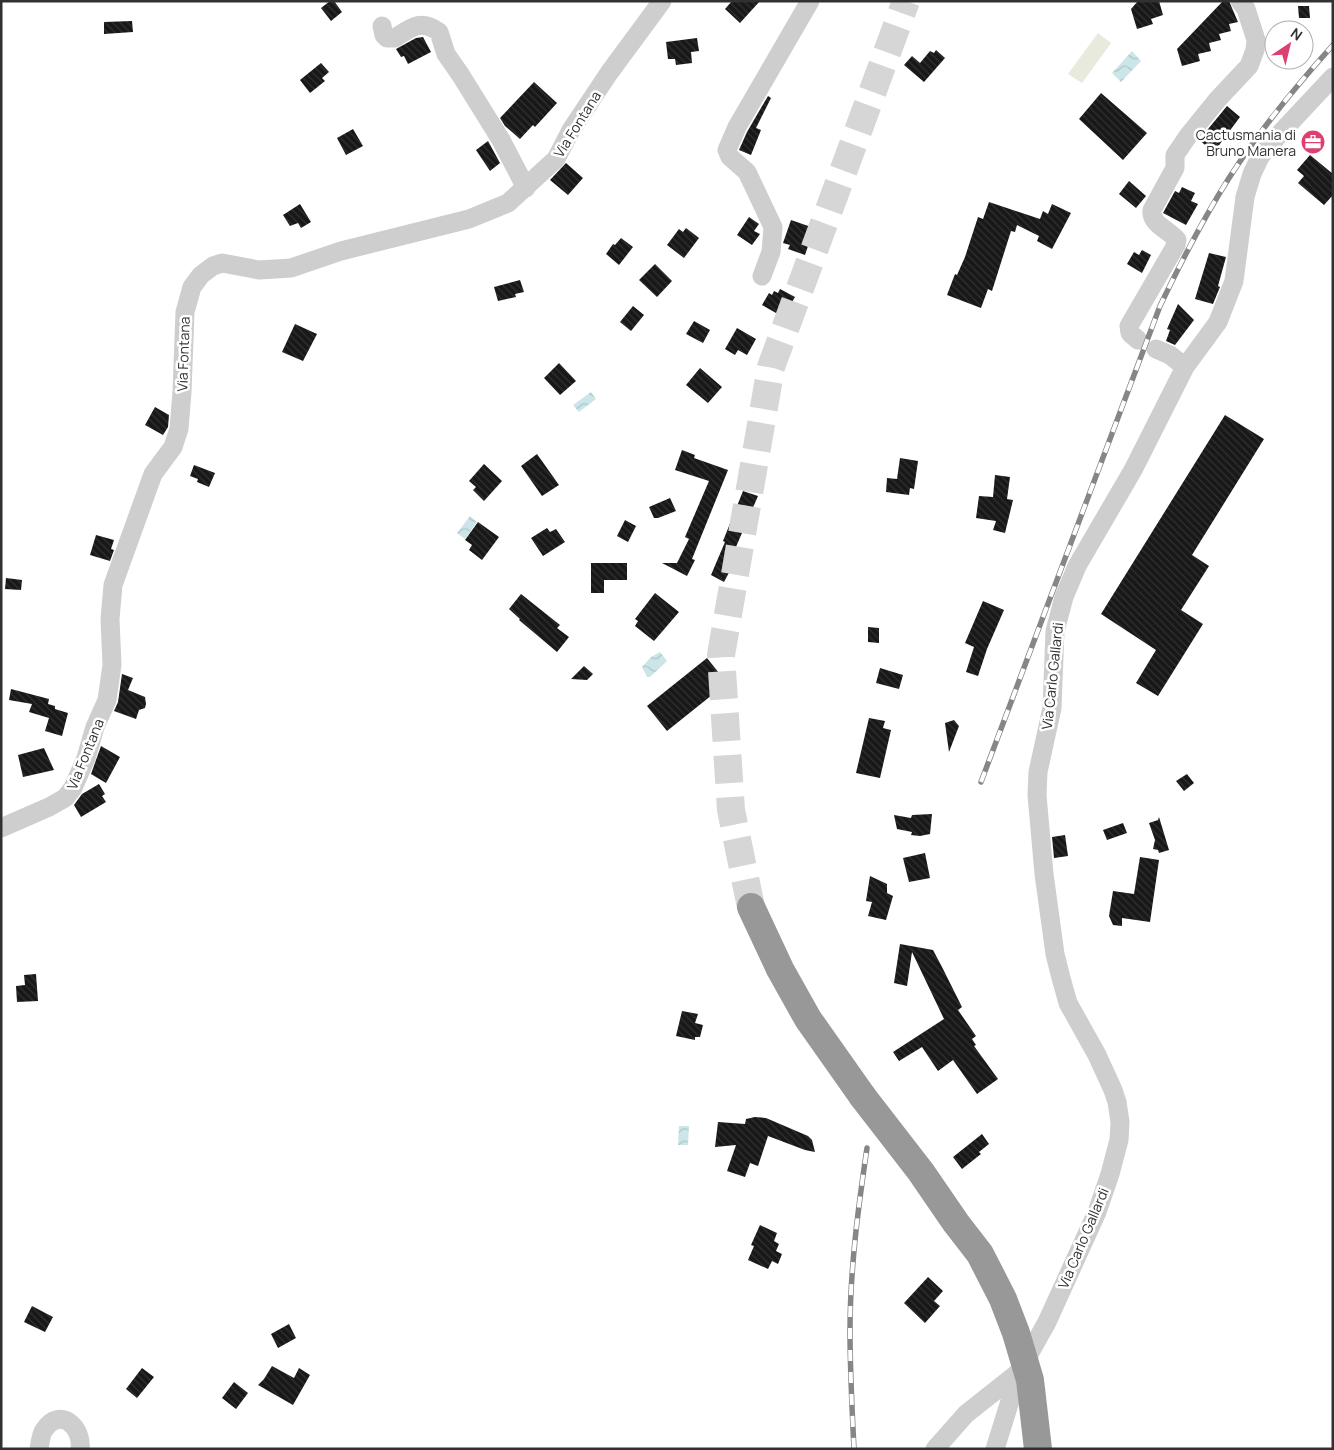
<svg xmlns="http://www.w3.org/2000/svg" width="1334" height="1450" viewBox="0 0 1334 1450" font-family="Manrope,sans-serif">
  <defs>
    <pattern id="water-waves" width="16" height="10" patternUnits="userSpaceOnUse" patternTransform="scale(1.25)"><rect width="16" height="10" fill="#cbe5e9"/><path d="M0 5q4-4 8 0t8 0" fill="none" stroke="#afc5c8"/></pattern>
    <pattern id="building-back-hatch" width="6" height="6" patternUnits="userSpaceOnUse" patternTransform="scale(1.25)"><rect width="6" height="6" fill="#181818"/><path d="M-1 5l2 2M0 0l6 6M5-1l2 2" fill="none" stroke="#313131"/></pattern>
  </defs>
  <rect width="100%" height="100%" fill="#fff"/>
  <path fill="#e7eadd" d="M1098,33L1111,43L1082,83L1068,74Z"/>
  <path fill="url(#water-waves)" d="M1132,51L1141,61L1121,82L1112,73Z
    M591,392L596,399L579,412L573,405Z
    M470,516L477,522L465,539L457,533Z
    M660,652L667,661L650,677H647L642,667L651,657Z
    M679,1126H689L688,1145H678Z"/>
  <path fill="url(#building-back-hatch)" d="M330,1H334L342,12L331,21L321,8Z
    M732,1H760L740,23L725,9Z
    M1138,1H1159L1163,15L1151,19L1153,24L1137,29L1131,9Z
    M1223,1H1229L1238,22L1229,24L1231,31L1219,34L1221,40L1209,43L1211,51L1198,54L1200,61L1182,66L1177,49Z
    M1298,6H1309L1310,18H1299Z
    M132,21L133,32L104,34V22Z
    M423,37L431,52L408,64L404,56L401,57L396,49L416,38Z
    M697,38L699,51L691,52L692,63L676,65L675,59H668L666,42Z
    M936,50L945,58L924,82L904,65L912,56L920,63L930,51L934,53Z
    M321,63L329,72L322,78L325,81L310,93L300,80Z
    M534,82L557,103L535,127L533,125L520,139L505,126L500,118Z
    M1101,93L1147,133L1123,160L1079,119Z
    M768,96L771,98L756,128L761,130L751,155L739,150L747,132Z
    M1227,106L1240,117L1214,152L1199,140Z
    M353,129L363,146L346,155L337,138Z
    M488,141L500,163L490,171L476,150Z
    M1310,155L1333,174V195L1324,205L1298,183L1304,176L1297,170Z
    M566,163L583,178L568,195L550,180Z
    M1129,181L1146,196L1136,208L1119,194Z
    M1182,187L1195,193L1191,201L1198,204L1186,225L1163,213L1175,191L1179,193Z
    M989,202L1040,219L1043,211L1048,214L1052,204L1071,213L1052,249L1037,241L1039,236L1017,225L1015,232L1011,231L992,291L988,289L981,308L947,295L955,274L957,275L965,257L978,217L983,219Z
    M300,204L311,222L301,228L298,223L290,226L283,215Z
    M749,217L759,224L754,231L760,234L752,245L737,235Z
    M791,220L814,228L805,255L788,249L790,245L783,243Z
    M686,228L699,238L684,258L667,245L679,229L683,232Z
    M621,238L633,247L619,265L606,254L613,244L615,245Z
    M1142,250L1151,255L1142,273L1127,264L1134,252L1139,255Z
    M1209,253L1226,257L1218,286L1220,287L1213,304L1195,299Z
    M655,264L672,281L657,297L639,280Z
    M520,280L524,292L515,294L516,297L498,301L494,287Z
    M780,289L795,297L783,317L762,305L769,293L772,295L774,291L778,293Z
    M1178,304L1194,320L1175,345L1166,341L1170,330L1167,329Z
    M633,306L644,315L631,331L620,322Z
    M694,321L710,330L703,343L686,334Z
    M295,324L317,334L303,361L282,352Z
    M737,328L756,339L747,355L738,350L735,355L725,349Z
    M559,363L576,381L560,395L544,378Z
    M700,368L722,387L708,403L686,385Z
    M155,407L169,415L168,427L163,435L145,425Z
    M1225,415L1264,439L1192,555L1209,566L1181,610L1203,624L1158,696L1136,683L1156,650L1101,614Z
    M682,450L695,455L694,458L728,470L692,559L695,560L687,576L662,563H677L689,539L685,537L709,481L675,470Z
    M537,454L559,485L542,496L521,466Z
    M900,458L918,461L914,489L910,488L909,495L886,492L887,478L897,479Z
    M484,464L502,481L484,501L473,490L476,487L469,481Z
    M194,465L215,473L209,487L197,482L198,479L190,476Z
    M995,475L1010,477L1007,499L1013,500L1005,533L993,530L996,521L976,518L979,496L993,497Z
    M743,491L758,496L729,563L733,565L724,582L711,575L725,542L723,541Z
    M670,498L676,511L658,518H654L649,507Z
    M625,520L636,526L628,542L617,536Z
    M478,522L499,537L482,560L469,550L472,545L465,540Z
    M547,528L550,532L556,529L565,542L543,556L531,538Z
    M96,535L114,540L111,549L114,550L110,561L90,555Z
    M591,563H627V580H604V593H591Z
    M6,578L22,580L21,590L5,589Z
    M655,593L679,612L654,641L635,626L638,621L635,619Z
    M521,594L560,625L557,628L569,637L557,652L519,620L520,619L509,609Z
    M983,601L1004,610L987,649L978,676L966,672L974,647L965,643Z
    M868,627L879,628V643L868,642Z
    M707,658L727,683L667,731L647,706Z
    M584,666L593,674L587,680L571,679Z
    M880,668L903,675L899,689L876,683Z
    M122,674L133,678L128,690L145,697L146,704L145,708L139,710L136,719L114,711L118,702Z
    M11,689L49,699L48,704L55,706V709L68,713L62,736L45,731L49,718L29,712L32,704L9,700Z
    M869,718L885,721L883,728L891,730L880,778L856,773Z
    M954,720L959,726L949,752L945,723Z
    M101,746L120,757L106,783L91,774Z
    M44,748L54,770L23,777L18,755Z
    M1187,774L1194,783L1184,791L1176,781Z
    M99,784L105,794L102,796L106,802L81,817L74,805L82,794Z
    M932,814L930,834L920,836L911,835L912,832L897,829L894,815L911,818L912,815Z
    M1159,817L1169,850L1159,853L1158,850L1153,849L1155,840L1149,823L1158,820Z
    M1123,823L1127,833L1107,840L1103,830Z
    M1065,835L1068,856L1054,858L1052,837Z
    M925,853L930,878L909,882L903,858Z
    M1140,857L1159,860L1150,922L1122,918V926L1113,925L1109,916L1113,891L1134,894Z
    M870,876L887,884V893L893,896L886,920L868,916L872,902L866,901Z
    M900,944L933,950L942,967L962,1007L958,1010L976,1036L972,1039L976,1045L974,1046L998,1079L977,1094L953,1060L938,1071L922,1047L899,1061L893,1052L944,1019L912,952L907,986L894,983Z
    M36,974L38,1001L17,1002L16,986L25,985L24,975Z
    M682,1011L698,1014L695,1023L703,1025L700,1037H695V1040L676,1036Z
    M755,1117L766,1118L808,1136L812,1140L815,1152L805,1150L768,1136L758,1166L750,1163L745,1177L727,1171L736,1145L715,1147L718,1122L745,1124L746,1119Z
    M982,1134L989,1144L979,1152L981,1154L962,1169L953,1157Z
    M760,1225L777,1233L774,1241L779,1244L776,1251L782,1254L778,1264L772,1261L768,1269L748,1260L754,1246L751,1245Z
    M928,1277L943,1291L934,1301L940,1306L925,1323L904,1303Z
    M32,1306L53,1317L45,1332L24,1322Z
    M289,1324L296,1338L278,1348L271,1334Z
    M272,1366L294,1378L299,1368L310,1375L293,1405L258,1385L264,1379Z
    M142,1368L154,1377L137,1398L126,1389Z
    M234,1382L248,1393L236,1409L222,1398Z"/>
  <g fill="none" stroke-linecap="round" stroke-linejoin="round">
    <path stroke="#d6d6d6" stroke-width="28" stroke-dasharray="28 14" stroke-linecap="butt" d="M751,907L731,810L721,655L771,367L906,1"/>
    <path stroke="#cecece" stroke-width="19" d="M382,26L384,35L387,38H395C412,27 420,19 439,32L446,54L460,74L501,140L526,188
      M762,276L771,252L773,227L747,172L730,157L727,150L737,127L810,1
      M1138,340L1130,333L1129,326L1176,245L1177,240C1169,230 1150,224 1152,210L1175,168V155L1188,136L1218,99L1249,66L1255,50L1256,40L1246,9L1240,1
      M1156,349L1170,355L1185,367
      M1,828L49,807L65,798L73,788L86,758L95,727L107,700L112,665L110,619L113,585L153,474L173,447L179,429L182,392L185,312L192,287L201,275L213,266L222,263L259,270L291,268L341,251L469,219L508,203L556,159L571,130L609,73L662,1
      M39,1449C40,1443 41,1434 44,1430C60,1406 83,1427 80,1449
      M935,1449L966,1414L1019,1372
      M995,1449L1019,1372L1047,1322L1097,1212L1110,1174L1119,1140L1120,1122L1117,1102L1113,1090L1097,1055L1068,1003L1061,978L1055,954L1044,874L1037,795L1038,772L1052,708L1055,631L1064,597L1077,566L1133,470L1185,367L1218,322L1234,281L1245,197L1252,174L1260,157L1274,140L1333,77"/>
    <path stroke="#989898" stroke-width="28" d="M751,907L780,969L808,1019L863,1097"/>
    <defs>
      <path id="rail" d="M981,782L1160,306C1181,262 1203,219 1229,178C1260,130 1295,87 1333,45
        M854,1449C852,1409 850,1370 850,1331C850,1269 858,1209 867,1148"/>
    </defs>
    <use href="#rail" stroke="#868686" stroke-width="5.5"/>
    <use href="#rail" stroke="#fff" stroke-width="4" stroke-dasharray="11" stroke-linecap="butt"/>
    <path stroke="#989898" stroke-width="28" d="M863,1097L921,1172L956,1223L980,1254L1003,1299L1016,1333L1030,1380L1038,1449"/>
  </g>
  <defs>
    <symbol id="office-disc" viewBox="-11 -11 22 22"><circle r="9.5" fill="#dd3f6e" stroke="#fff"/><path d="M-6-3h4V-5.5h4V-3h4V5H-6ZM-1-4.5V-3h2v-1.5ZM-6 0V1H6V0Z" fill="#fff"/></symbol>
  </defs>
  <g fill-rule="evenodd">
    <use href="#office-disc" x="1299" y="128" width="28" height="28"/>
  </g>
  <g text-anchor="middle" dominant-baseline="central" stroke-width="5" stroke-linejoin="round" paint-order="stroke">
    <g font-size="14" fill="#313131" stroke="#fff">
      <text transform="translate(577 124) rotate(-58)">Via Fontana</text>
      <text transform="translate(183 354) rotate(-88)">Via Fontana</text>
      <text transform="translate(1052 676) rotate(-84)">Via Carlo Gallardi</text>
      <text transform="translate(85 754) rotate(-68)">Via Fontana</text>
      <text transform="translate(1083 1238) rotate(-67)">Via Carlo Gallardi</text>
    </g>
    <g font-size="14" fill="#313131" stroke="#fff" text-anchor="end">
      <text x="1296" y="134">Cactusmania di<tspan x="1296" dy="16">Bruno Manera</tspan></text>
    </g>
  </g>
  <rect width="1334" height="1450" fill="none" stroke="#313131" stroke-width="5"/>
  <g transform="translate(1289 45) rotate(35)"><circle r="24" fill="#ffffff" stroke="#adadad"/>
  <path d="M0-4L9 19L0 12L-9 19Z" fill="#dd3f6e"/>
  <text y="-8" font-size="14" font-weight="bold" text-anchor="middle" fill="#313131">N</text>
  </g>
</svg>
